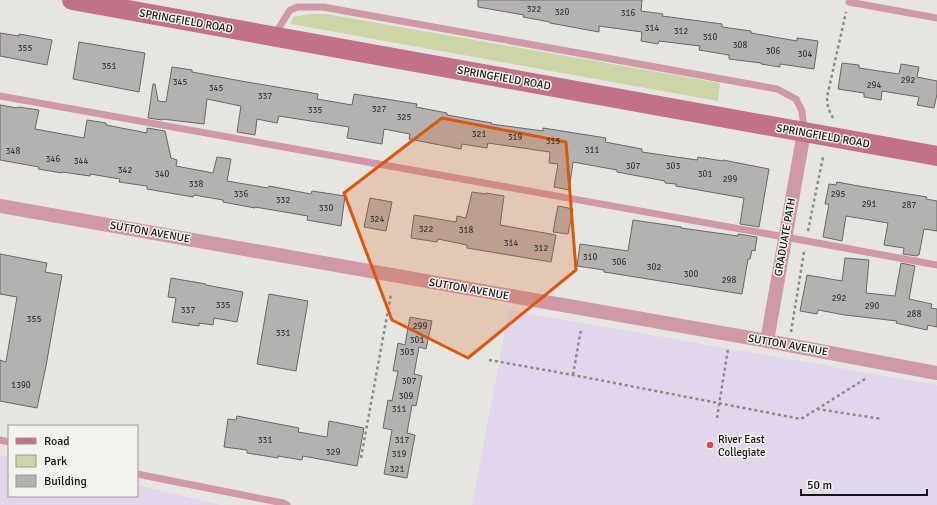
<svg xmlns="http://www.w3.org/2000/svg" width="937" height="505" viewBox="0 0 937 505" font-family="Signika,sans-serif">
  <rect width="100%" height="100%" fill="#e7e5e2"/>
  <path fill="#e1d6eb" d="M509,310L937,385V505H472Z
    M0,456L9,457V496H137V485L221,505H0Z"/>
  <path fill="#ccd5a6" d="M310,14H326L720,83L718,101L291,24L293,17Z"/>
  <path fill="#b4b2b0" stroke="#6a6866" d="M478,0H642L641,11L663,14L662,16L722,24V27L751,31V33L797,41V38L818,41L814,69L780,64V67L761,64V63L729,59V55L699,50L700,46L659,41L658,44L641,41L642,32L599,26V32L550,23V22L523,17L524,15L478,7Z
    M0,33L19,36V34L52,40L47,65L0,56Z
    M79,42L145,53L139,92L73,79Z
    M842,63L859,65V68L899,74L901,64L919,67L917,77L937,81V94L934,108L917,105L919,97L882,91L881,100L864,97V93L838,89Z
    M172,67L192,70V72L241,81L318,94L317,99L352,105L354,94L417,104L416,107L447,113V115L492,123L491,124L543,131V128L606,138L605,142L642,149V152L697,160L698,157L723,161V160L769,169L759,227L740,224L744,198L676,186V184L665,183V181L617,172V170L573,162L569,190L554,187L558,164L549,163L550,152L488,143L487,148L462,144L461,149L409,139L410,134L384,129L382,144L347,138L349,127L279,116L277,123L257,119L255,135L237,132L241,106L207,99L204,124L162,119V120L148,118L153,84H155L158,101L166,102Z
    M0,105L17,108L18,107L39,110L35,129L84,138L87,120L106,123V125L147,133V128L165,131L171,158L177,160L176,166L213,173L217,157L231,159L227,181L268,188L269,186L311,194L312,191L345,196L341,226L307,220L308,216L255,207V208L223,202V200L194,195L193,197L147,189V186L119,182L120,179L90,174V176L62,172V173L38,169L39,167L0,160Z
    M837,182L864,187L927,197L926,199L937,201V231L924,229L919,255H917V256L903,254L904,248L884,245L888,223L846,216L842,241L823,237L829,204H825L829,184L836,185Z
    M472,192L486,194V193L504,196L500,225L556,235L551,262L467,248V245L438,239L437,242L411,238L414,215L456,222L457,216L466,218Z
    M370,198L392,202L386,231L364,227Z
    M558,206L573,209L568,234L553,232Z
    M633,220L681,227V228L738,236V234L757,237L755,251L752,250L750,259H748L742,294L604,272V270L577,266L580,244L628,251Z
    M0,254L47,263L45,272L62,275L46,366L37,408L0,401V360L6,362L17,297L0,294Z
    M845,258L869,260L866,293L895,296L901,263L915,266L909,299L932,304L931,308L937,309V327L928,325L927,330L896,323L897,321L845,315L818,310L817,314L800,311L807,275L842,281Z
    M171,278L206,284V285L243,292L237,322L214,318L213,325L199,323V326L172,322L176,298L168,297Z
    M269,294L308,301L296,371L257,364Z
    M410,317L432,321L426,349L419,347L414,374L422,376L416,406L412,405L407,433L415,435L407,478L384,474L392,430L383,428L388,400L392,401L398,371H393L398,343L405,345Z
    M237,416L299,428L298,432L327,437L329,421L364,428L357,466L303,456L302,460L278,456V458L247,453V450L224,447L228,419L236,420Z"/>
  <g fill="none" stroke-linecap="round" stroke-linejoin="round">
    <path stroke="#8b8a88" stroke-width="2.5" stroke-dasharray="3 3" stroke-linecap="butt" d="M833,118L828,108L827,97L846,12
      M808,231L823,157
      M791,332L804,252
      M489,360L573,375L801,419L865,379
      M573,375L581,329
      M817,409L882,419
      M717,418L728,349
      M361,458L391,294"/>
    <path stroke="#cf99a7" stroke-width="7" d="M850,0L849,2L937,18
      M275,34L290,10L298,7H323L777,89L796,99L802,111L804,130
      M0,96L785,237L937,265
      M0,440L9,442
      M137,474L283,503L287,505"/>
    <path stroke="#cf99a7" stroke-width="14" d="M0,206L767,341L937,373
      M767,341L804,132"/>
    <path stroke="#c17288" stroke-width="20" d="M72,0L937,156"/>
  </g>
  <path fill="#dd560c" fill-opacity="0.2" stroke="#dd560c" stroke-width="3" stroke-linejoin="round" d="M442,118L566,142L576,270L468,358L392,320L344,193Z"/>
  <circle fill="#d54560" stroke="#f4f2ef" stroke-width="1.5" cx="710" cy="445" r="4"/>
  <g text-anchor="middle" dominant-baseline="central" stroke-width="3" stroke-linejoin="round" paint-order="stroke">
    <g font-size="9" fill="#3d3c3b">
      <text x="534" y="9">322</text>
      <text x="562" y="12">320</text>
      <text x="628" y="13">316</text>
      <text x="652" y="28">314</text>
      <text x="681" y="31">312</text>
      <text x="710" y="37">310</text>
      <text x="740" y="45">308</text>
      <text x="25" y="48">355</text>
      <text x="773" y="51">306</text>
      <text x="805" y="54">304</text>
      <text x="109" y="66">351</text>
      <text x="908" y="80">292</text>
      <text x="180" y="82">345</text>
      <text x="874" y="85">294</text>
      <text x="216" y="88">345</text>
      <text x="265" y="96">337</text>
      <text x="379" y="109">327</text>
      <text x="315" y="110">335</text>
      <text x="404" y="117">325</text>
      <text x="479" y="134">321</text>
      <text x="515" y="137">319</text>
      <text x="553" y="141">315</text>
      <text x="592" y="150">311</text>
      <text x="13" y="151">348</text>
      <text x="53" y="159">346</text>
      <text x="81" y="161">344</text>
      <text x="633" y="166">307</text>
      <text x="673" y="166">303</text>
      <text x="125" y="170">342</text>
      <text x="162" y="174">340</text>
      <text x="705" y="174">301</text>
      <text x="730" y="179">299</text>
      <text x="196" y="184">338</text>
      <text x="241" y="194">336</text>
      <text x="838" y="194">295</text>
      <text x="283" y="200">332</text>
      <text x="869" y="204">291</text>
      <text x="909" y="205">287</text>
      <text x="326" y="208">330</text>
      <text x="377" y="219">324</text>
      <text x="426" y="229">322</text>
      <text x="466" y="230">318</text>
      <text x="511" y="243">314</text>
      <text x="541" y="248">312</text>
      <text x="590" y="257">310</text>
      <text x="619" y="262">306</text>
      <text x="654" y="267">302</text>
      <text x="691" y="274">300</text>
      <text x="729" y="280">298</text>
      <text x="839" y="298">292</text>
      <text x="223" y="305">335</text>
      <text x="872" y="306">290</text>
      <text x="188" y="310">337</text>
      <text x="914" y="314">288</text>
      <text x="34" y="319">355</text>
      <text x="420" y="326">299</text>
      <text x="283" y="333">331</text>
      <text x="417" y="340">301</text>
      <text x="407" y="352">303</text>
      <text x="409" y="381">307</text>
      <text x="21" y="385">1390</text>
      <text x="406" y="396">309</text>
      <text x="399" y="409">311</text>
      <text x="265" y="440">331</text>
      <text x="402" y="440">317</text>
      <text x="333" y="452">329</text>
      <text x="399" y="454">319</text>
      <text x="397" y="469">321</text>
    </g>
    <g font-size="11" fill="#151414" stroke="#f4f2ef">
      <text transform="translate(186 21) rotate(10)">SPRINGFIELD ROAD</text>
      <text transform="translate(504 78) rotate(10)">SPRINGFIELD ROAD</text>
      <text transform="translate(823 136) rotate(10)">SPRINGFIELD ROAD</text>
      <text transform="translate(150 232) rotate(10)">SUTTON AVENUE</text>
      <text transform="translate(785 237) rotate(-80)">GRADUATE PATH</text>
      <text transform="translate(469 289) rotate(10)">SUTTON AVENUE</text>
      <text transform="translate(788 345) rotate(10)">SUTTON AVENUE</text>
    </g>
    <g font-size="11" fill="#151414" stroke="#f4f2ef" text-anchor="start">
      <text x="718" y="439">River East<tspan x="718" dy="13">Collegiate</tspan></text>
    </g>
  </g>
  <rect x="8" y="425" width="130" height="72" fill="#f4f2ef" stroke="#9b9997"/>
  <rect x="16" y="438" width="20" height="6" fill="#c17288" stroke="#9b9997"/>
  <text x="44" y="445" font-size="12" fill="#151414">Road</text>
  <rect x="16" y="455" width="20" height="12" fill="#ccd5a6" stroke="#9b9997"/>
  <text x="44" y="465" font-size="12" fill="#151414">Park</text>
  <rect x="16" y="475" width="20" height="12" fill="#b4b2b0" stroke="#9b9997"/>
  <text x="44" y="485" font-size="12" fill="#151414">Building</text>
  <path d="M801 489v6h126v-6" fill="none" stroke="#151414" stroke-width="2"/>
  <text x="807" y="489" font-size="12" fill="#151414" stroke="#f4f2ef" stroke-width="3" paint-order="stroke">50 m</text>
</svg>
